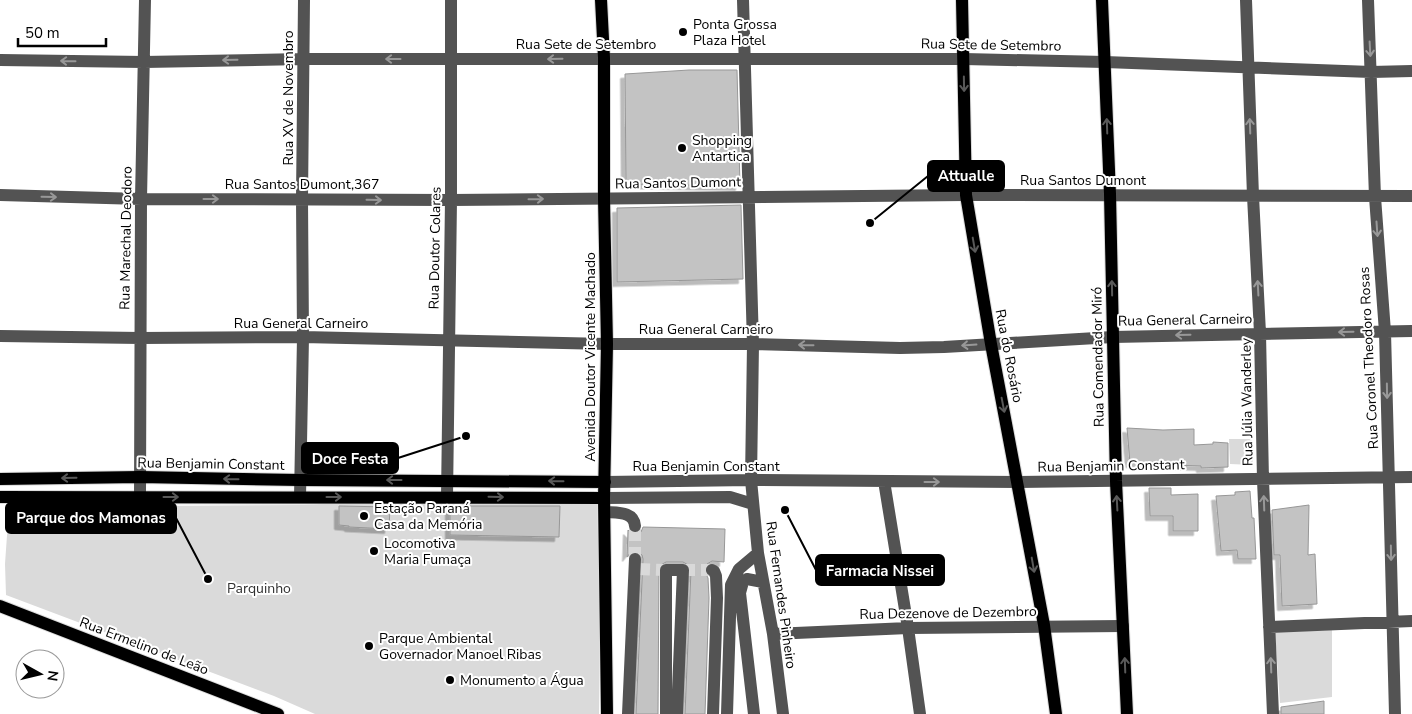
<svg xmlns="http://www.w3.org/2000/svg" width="1412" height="714" viewBox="0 0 1412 714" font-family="'Nunito Sans',sans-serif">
  <defs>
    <filter id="shadow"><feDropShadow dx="-4.5" dy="4.5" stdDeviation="0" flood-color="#0004"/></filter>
  </defs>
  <rect width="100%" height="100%" fill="#fff"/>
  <path fill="#dadada" d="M1229,439H1252L1253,465L1230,464Z
    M445,498L597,504L599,569V714H315L274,696L6,595L5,564L9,507L304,505Z
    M1332,630V697L1280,703L1275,632Z"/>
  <path fill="#c3c3c3" stroke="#979797" filter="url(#shadow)" d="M689,70H737L740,186L626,184L625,74Z
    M741,205L743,279L617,282V208Z
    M1127,428L1163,430L1194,429V445L1213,444V442L1228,443V467L1201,468V466L1172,465V462L1130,463Z
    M1149,488H1171V495L1198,494V531H1173V516H1150Z
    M1250,491L1252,518H1254L1256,559H1238L1237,550L1221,551L1216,496L1235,495V492Z
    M1309,505L1308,555L1315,554L1317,604L1282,606L1280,555H1274L1272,510Z
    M339,506L390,507L389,529L349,527V526L339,525Z
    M450,506H560L559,537L450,535Z
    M643,527L725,529L724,562L712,561L707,564L704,570L708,578L709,598L705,714H685L691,570L690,566L683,562H666L659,566L658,714H636L643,559L642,555L636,551L631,552L627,557L628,530L632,534H636L641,532Z
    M1324,701V714H1281V707Z"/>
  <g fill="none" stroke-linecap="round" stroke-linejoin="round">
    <path stroke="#d9d9d9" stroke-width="12" stroke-dasharray="12 6" stroke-linecap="butt" d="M635,559V526
      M638,569L666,570
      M683,570H712"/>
    <defs>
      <path id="major" d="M601,0L604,58V199L607,344L604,498L607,714
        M962,0L966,195L991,344L1044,625L1056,714
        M1102,0L1110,194L1116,481L1127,714
        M0,479L140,477L300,480L605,482
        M0,497L604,498
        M0,606L278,714"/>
    </defs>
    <use href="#major" stroke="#dbdbdb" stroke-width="14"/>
    <path stroke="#535353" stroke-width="12" d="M743,0L753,344L751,480L758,553L773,634L783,714
      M1246,0L1253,196L1260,333L1263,480L1273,714
      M1368,0L1375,197L1385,332L1395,714
      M0,60L144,62L303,59H964L1105,62L1371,72L1412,71
      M0,195L141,199L451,200L966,195L1412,196
      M0,336L140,338L303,337L607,344H753L900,348L944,347L1113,337L1412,331
      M884,481L908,628L920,714
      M605,482L751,480L1018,482L1412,477
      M140,497L141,199L145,0
      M300,497L303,337L302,199L304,0
      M447,497L451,200V0
      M604,498L730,497L753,504
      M605,512C617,513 634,511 635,526
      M712,570L714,571L716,576L717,598L713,714
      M1269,627L1412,621
      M773,634L908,628L1123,626
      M628,714L635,559
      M666,714V570H683L677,714
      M727,714L731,585L739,569L758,553
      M754,714L740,593L743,582L747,579L763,582"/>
    <use href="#major" stroke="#000" stroke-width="12"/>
  </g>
  <defs><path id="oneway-shaft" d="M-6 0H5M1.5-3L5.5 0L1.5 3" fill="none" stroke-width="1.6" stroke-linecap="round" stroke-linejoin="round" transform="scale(1.25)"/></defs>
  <g stroke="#989898">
    <use href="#oneway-shaft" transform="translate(1370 49) rotate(87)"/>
    <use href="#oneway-shaft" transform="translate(393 59) rotate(-180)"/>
    <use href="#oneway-shaft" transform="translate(555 59) rotate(179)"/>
    <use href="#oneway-shaft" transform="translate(230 60) rotate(179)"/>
    <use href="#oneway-shaft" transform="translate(68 61) rotate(-179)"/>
    <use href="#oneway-shaft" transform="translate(1250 126) rotate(-92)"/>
    <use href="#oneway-shaft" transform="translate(49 197) rotate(1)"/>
    <use href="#oneway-shaft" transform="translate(211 199)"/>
    <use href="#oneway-shaft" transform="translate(536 199) rotate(-1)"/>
    <use href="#oneway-shaft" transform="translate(374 200) rotate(1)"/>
    <use href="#oneway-shaft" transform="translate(1377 229) rotate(86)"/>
    <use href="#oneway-shaft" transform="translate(1258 288) rotate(-93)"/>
    <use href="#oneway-shaft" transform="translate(1346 332) rotate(179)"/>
    <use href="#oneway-shaft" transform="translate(1183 335) rotate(179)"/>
    <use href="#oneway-shaft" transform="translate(806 345) rotate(-179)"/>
    <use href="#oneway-shaft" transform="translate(969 345) rotate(176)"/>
    <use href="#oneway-shaft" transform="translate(1387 391) rotate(89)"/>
    <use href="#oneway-shaft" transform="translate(932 482)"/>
    <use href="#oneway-shaft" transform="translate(1264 503) rotate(-92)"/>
    <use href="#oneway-shaft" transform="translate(1391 553) rotate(89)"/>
    <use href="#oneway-shaft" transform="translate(1271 665) rotate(-92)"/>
  </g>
  <g stroke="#595959">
    <use href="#oneway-shaft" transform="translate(964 84) rotate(89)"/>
    <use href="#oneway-shaft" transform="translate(1107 126) rotate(-92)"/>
    <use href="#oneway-shaft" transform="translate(974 245) rotate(80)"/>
    <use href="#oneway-shaft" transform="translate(1112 288) rotate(-91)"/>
    <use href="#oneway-shaft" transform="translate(1003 405) rotate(79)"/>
    <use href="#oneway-shaft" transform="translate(69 478) rotate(179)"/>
    <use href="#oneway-shaft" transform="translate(231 479) rotate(-179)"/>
    <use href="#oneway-shaft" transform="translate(394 480) rotate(-180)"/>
    <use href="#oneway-shaft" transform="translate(556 481) rotate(-179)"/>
    <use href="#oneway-shaft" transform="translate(171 497)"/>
    <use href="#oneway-shaft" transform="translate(334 497)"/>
    <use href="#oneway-shaft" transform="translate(496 497) rotate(1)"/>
    <use href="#oneway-shaft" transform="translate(1117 503) rotate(-93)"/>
    <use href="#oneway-shaft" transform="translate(1033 565) rotate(80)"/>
    <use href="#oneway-shaft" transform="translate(1125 665) rotate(-92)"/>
  </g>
  <g fill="#000" stroke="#fff" stroke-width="2">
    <circle cx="683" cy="32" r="5"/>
    <circle cx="682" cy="148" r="5"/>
    <circle cx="364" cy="516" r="5"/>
    <circle cx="374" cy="551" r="5"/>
    <circle cx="369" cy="646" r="5"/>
    <circle cx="450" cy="680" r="5"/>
  </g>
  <g text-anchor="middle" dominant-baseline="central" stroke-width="4" stroke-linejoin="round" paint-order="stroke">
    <g font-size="14" fill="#000" stroke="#fff" text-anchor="start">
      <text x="693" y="24">Ponta Grossa<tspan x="693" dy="16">Plaza Hotel</tspan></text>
      <text x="692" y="140">Shopping<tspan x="692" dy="16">Antartica</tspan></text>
      <text x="374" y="508">Estação Paraná<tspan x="374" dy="16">Casa da Memória</tspan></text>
      <text x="384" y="543">Locomotiva<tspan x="384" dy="16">Maria Fumaça</tspan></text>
      <text x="379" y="638">Parque Ambiental<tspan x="379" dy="16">Governador Manoel Ribas</tspan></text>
      <text x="460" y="680">Monumento a Água</text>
    </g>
    <g font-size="14" fill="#000" stroke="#fff">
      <text x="586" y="44">Rua Sete de Setembro</text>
      <text transform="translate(991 45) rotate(1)">Rua Sete de Setembro</text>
      <text transform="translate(288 98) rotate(-90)">Rua XV de Novembro</text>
      <text x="1083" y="180">Rua Santos Dumont</text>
      <text transform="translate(678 183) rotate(-1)">Rua Santos Dumont</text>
      <text x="302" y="184">Rua Santos Dumont,367</text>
      <text transform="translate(126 238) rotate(-89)">Rua Marechal Deodoro</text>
      <text transform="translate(435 248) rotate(-89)">Rua Doutor Colares</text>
      <text transform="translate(1185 320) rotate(-1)">Rua General Carneiro</text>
      <text x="301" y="323">Rua General Carneiro</text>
      <text x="706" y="329">Rua General Carneiro</text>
      <text transform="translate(1009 356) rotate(79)">Rua do Rosário</text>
      <text transform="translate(590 357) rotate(-90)">Avenida Doutor Vicente Machado</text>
      <text transform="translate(1098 357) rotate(-91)">Rua Comendador Miró</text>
      <text transform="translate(1369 358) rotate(-93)">Rua Coronel Theodoro Rosas</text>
      <text transform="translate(1247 402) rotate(-91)">Rua Júlia Wanderley</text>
      <text transform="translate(211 464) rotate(1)">Rua Benjamin Constant</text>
      <text x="706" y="466">Rua Benjamin Constant</text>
      <text transform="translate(1111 466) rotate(-1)">Rua Benjamin Constant</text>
      <text transform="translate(781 595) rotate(82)">Rua Fernandes Pinheiro</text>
      <text transform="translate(948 613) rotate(-1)">Rua Dezenove de Dezembro</text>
      <text transform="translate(144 646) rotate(21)">Rua Ermelino de Leão</text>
    </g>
    <g font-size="14" fill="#313131" stroke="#fff">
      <text x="259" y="588">Parquinho</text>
    </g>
  </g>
  <path fill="none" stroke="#000" stroke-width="2" d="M870 223L928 176M466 436L398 458M208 579L176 518M785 510L816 570"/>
  <g fill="#000" stroke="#fff" stroke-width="2">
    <circle cx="870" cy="223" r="5"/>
    <circle cx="466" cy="436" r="5"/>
    <circle cx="208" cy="579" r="5"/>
    <circle cx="785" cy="510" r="5"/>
  </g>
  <g fill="#000" stroke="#000" stroke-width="2">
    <rect x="928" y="161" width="76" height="30" rx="5"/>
    <rect x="302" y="443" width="96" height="30" rx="5"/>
    <rect x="6" y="503" width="170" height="30" rx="5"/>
    <rect x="816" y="555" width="128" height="30" rx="5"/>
  </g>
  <g font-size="15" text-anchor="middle" font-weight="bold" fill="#fff">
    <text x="966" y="181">Attualle</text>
    <text x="350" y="464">Doce Festa</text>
    <text x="91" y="523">Parque dos Mamonas</text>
    <text x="880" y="576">Farmacia Nissei</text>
  </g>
  <g transform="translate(40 674) rotate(98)"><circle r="24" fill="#ffffff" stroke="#999999"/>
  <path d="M0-4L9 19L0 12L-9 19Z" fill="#000000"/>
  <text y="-8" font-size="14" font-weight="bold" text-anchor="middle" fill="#000000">N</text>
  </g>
  <path d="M18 38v8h88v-8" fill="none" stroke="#000000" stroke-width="2.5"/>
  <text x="25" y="38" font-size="15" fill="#000000" stroke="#ffffff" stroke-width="4" paint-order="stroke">50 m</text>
</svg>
